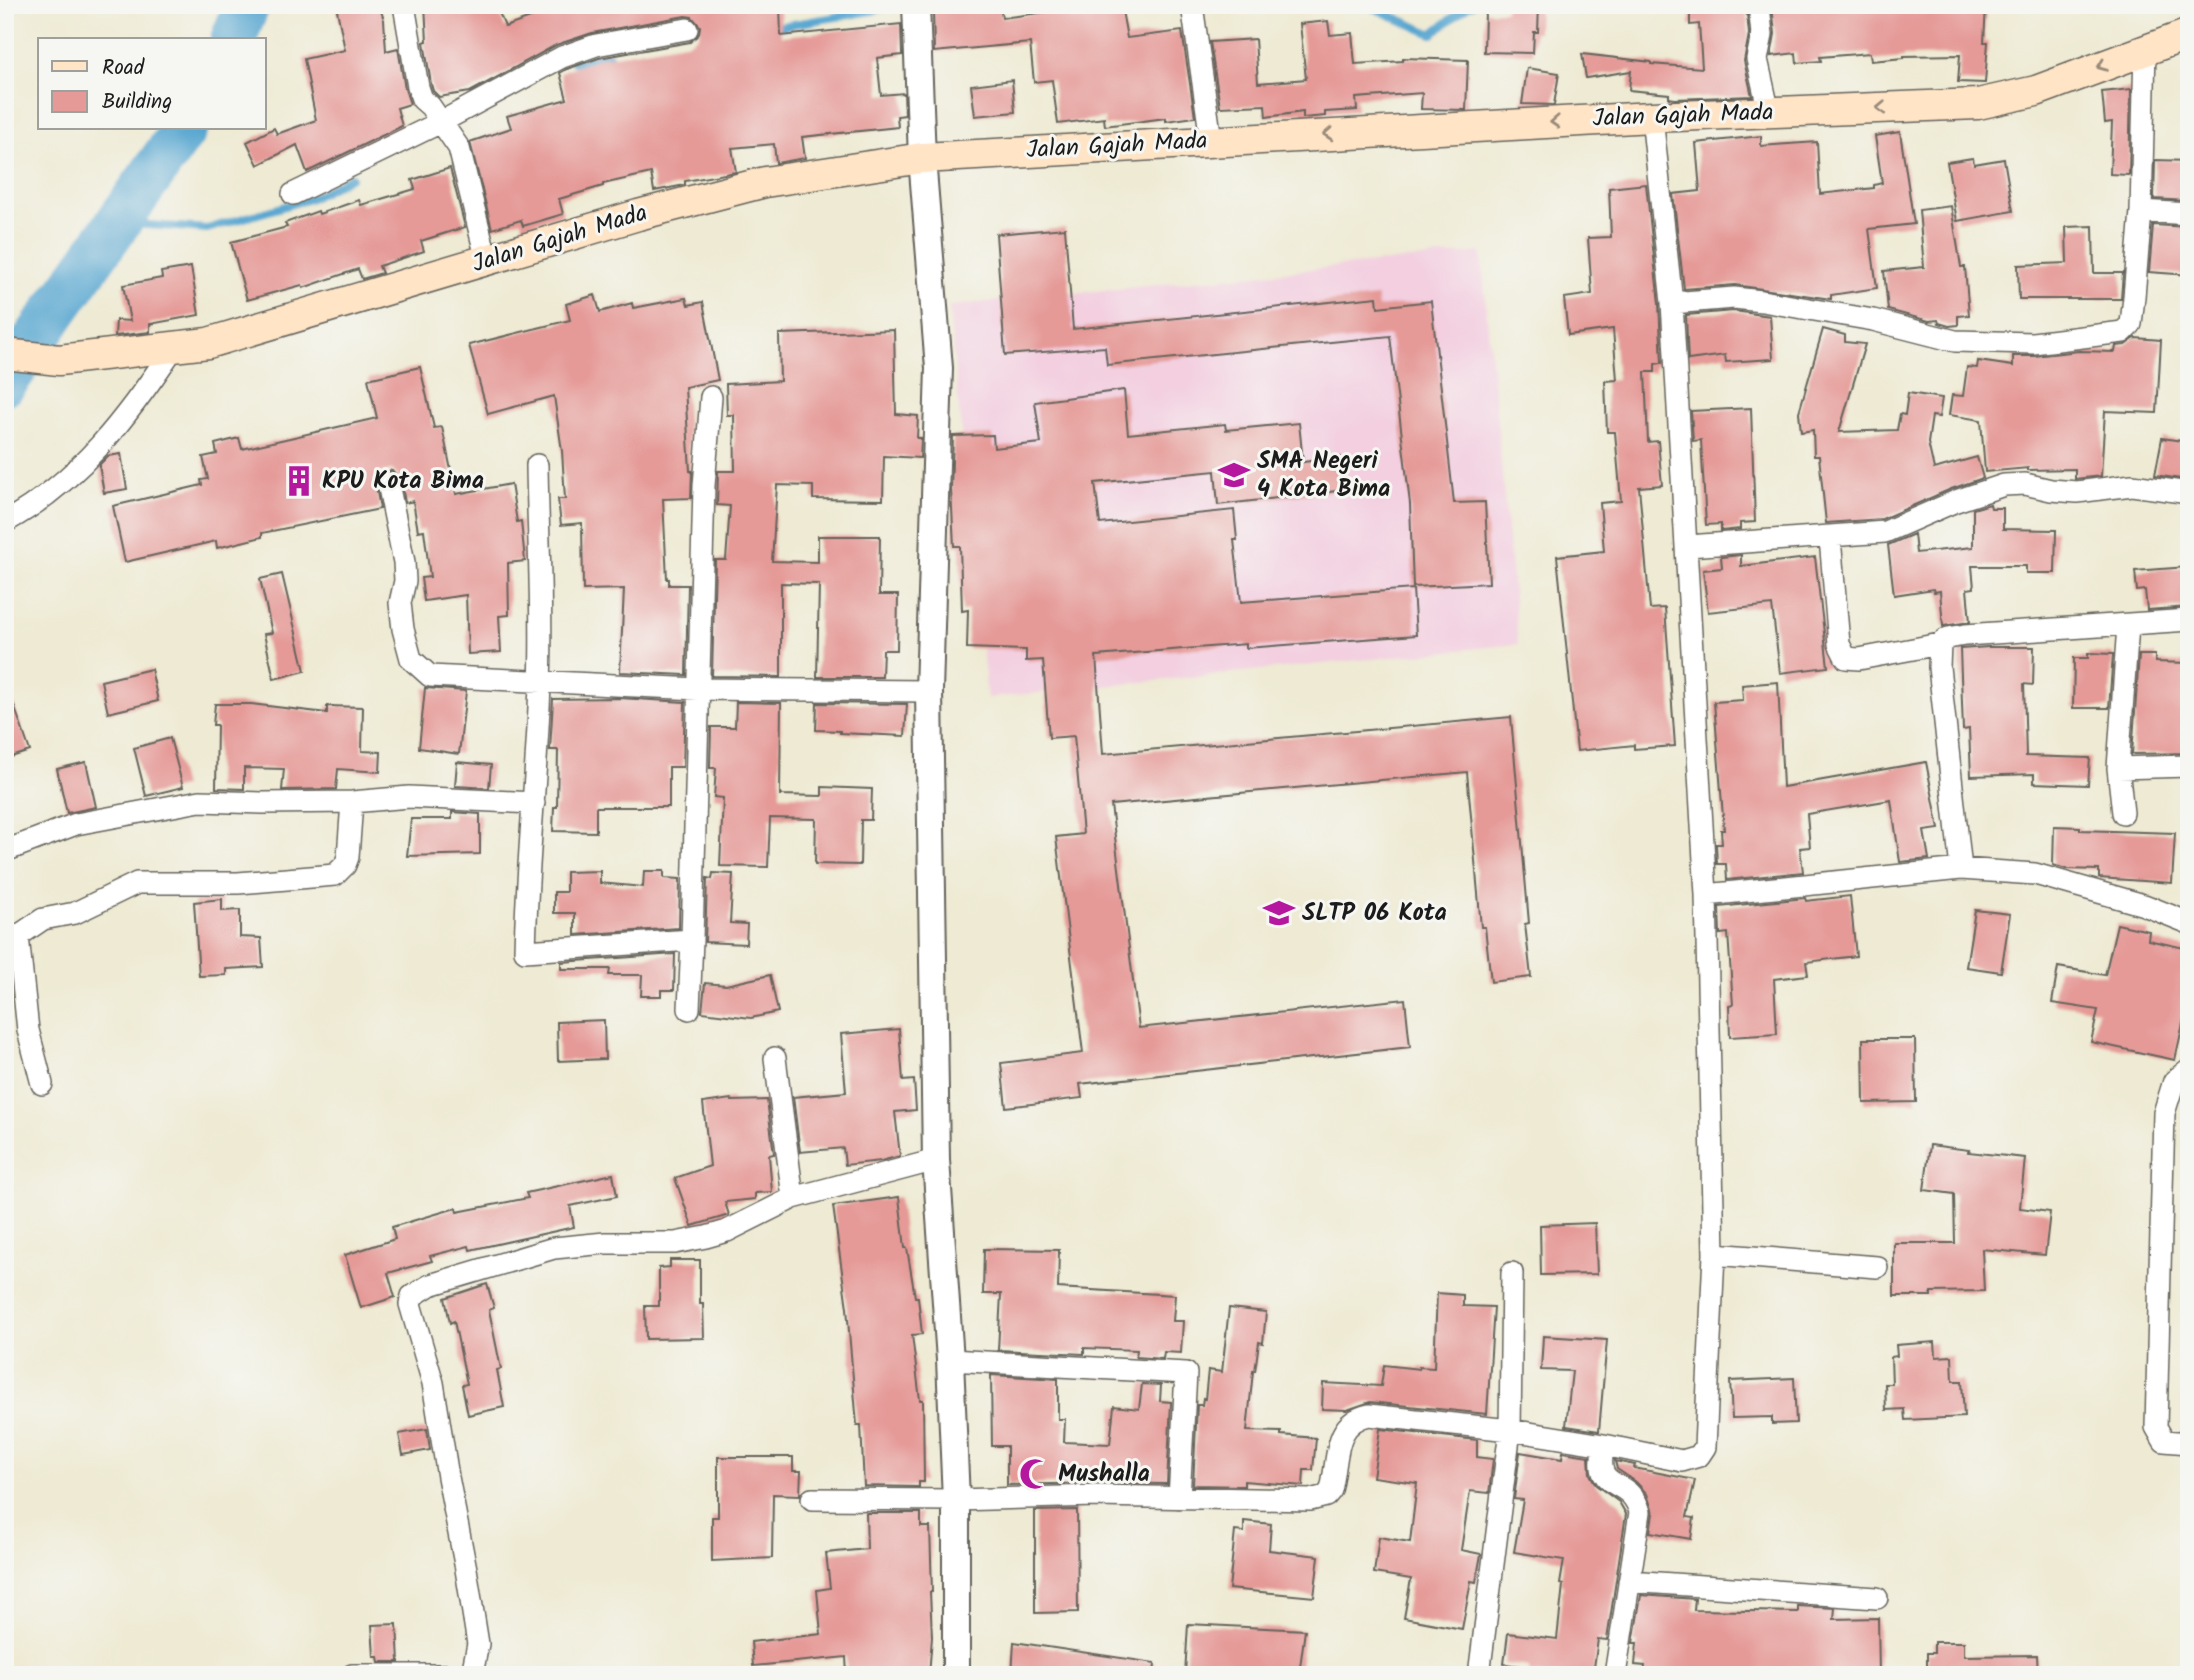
<svg xmlns="http://www.w3.org/2000/svg" width="2194" height="1680" viewBox="0 0 2194 1680" font-family="Kalam,sans-serif">
  <rect width="100%" height="100%" fill="#f6f6f2"/>
  <filter id="ink" filterUnits="userSpaceOnUse"><feTurbulence type="fractalNoise" baseFrequency=".0143" numOctaves="2"/><feDisplacementMap in="SourceGraphic" scale="14" xChannelSelector="R" yChannelSelector="G"/><feConvolveMatrix kernelMatrix="1 2 1 2 8 2 1 2 1" color-interpolation-filters="sRGB"/></filter>
  <filter id="wash" filterUnits="userSpaceOnUse"><feTurbulence type="fractalNoise" baseFrequency=".00686" numOctaves="4" result="noise"/><feDisplacementMap in="SourceGraphic" scale="28" xChannelSelector="R" yChannelSelector="G"/><feGaussianBlur stdDeviation="1.57" result="paint"/><feColorMatrix in="noise" values="0 0 0 0 0 0 0 0 0 0 0 0 0 0 0 0 0 1.4 0 .05"/><feComposite in="paint" operator="in"/></filter>
  <g filter="url(#wash)">
    <rect width="100%" height="100%" fill="#eeead3"/>
    <path fill="#f3cfe0" d="M1481,252L1518,644L987,698L949,306Z"/>
    <g fill="none" stroke-linecap="round" stroke-linejoin="round">
      <path stroke="#57a6d0" stroke-width="8" d="M1367,5L1432,34L1468,6L1472,5
        M770,28L877,10L891,5
        M574,62L609,56
        M117,223L207,229L312,198L351,177"/>
      <path stroke="#57a6d0" stroke-width="46" d="M233,40L247,5
        M5,382L185,128"/>
    </g>
    <g id="blocks">
      <path fill="#e59a97" d="M336,5H379L384,20L386,51L398,48L405,89L410,104L397,108L402,126L307,172L297,145L258,165L247,142L274,128L277,134L316,120L304,59L345,50Z
        M425,5H496L505,27L567,5H780L781,36L901,24L902,55L877,58L881,95L904,93L905,115L897,116L898,127L802,137L805,158L776,163L774,144L732,148L736,172L685,181V185L654,191L651,173L603,184V186L559,199L563,214L523,226L521,220L492,229L470,142L511,128L507,116L567,99L560,73L567,69L599,58L690,42L699,34L700,26L692,17L685,16L592,33L556,45L470,92L439,97L433,91L431,84L424,42L427,41Z
        M957,5H1000L1002,18L1076,8V5H1121L1127,38L1182,31L1195,117L1166,121V118L1105,126L1104,118L1058,124L1052,80L1034,82L1030,43L934,52L933,9Z
        M1506,5H1539L1538,32H1534L1533,53L1484,52L1485,11H1505Z
        M1690,5H1746L1749,34L1744,61L1752,96L1675,99L1669,98V94L1629,90L1631,71L1586,78L1582,54L1651,62V64L1702,68L1699,24L1690,25Z
        M1772,5H1986L1984,42H1988L1985,83L1958,82L1960,55L1904,56V58L1871,61L1870,53L1820,57L1821,61L1797,63L1796,53L1771,56L1775,34Z
        M1328,21L1330,35L1352,33L1355,64L1403,61V58L1468,60L1466,110L1421,109L1422,93L1356,98L1357,110L1325,112V116L1303,118V112L1266,117L1265,105L1220,107L1210,42L1255,39L1258,83L1306,79L1300,24Z
        M1527,68L1559,73L1554,105L1522,104Z
        M1012,80L1015,112L975,116L971,85Z
        M2131,89L2129,175L2110,174L2112,122L2105,123L2102,92Z
        M1900,132L1914,224L1869,229L1877,288L1831,295V299L1735,285L1684,289L1673,194L1700,191L1696,143L1761,136V146L1817,142L1820,194L1874,188V185L1882,183L1875,136Z
        M1973,158L1974,164L2004,159L2013,211L1957,221L1947,162Z
        M2155,160L2189,161L2187,201L2154,199Z
        M450,168L465,227L421,241L424,251L379,266L382,273L362,279L358,269L303,288L302,285L247,300L231,242L287,227L285,223L318,211L319,214L359,200L361,205L415,189L412,180Z
        M1646,184L1659,304L1662,363L1655,364V372H1645L1648,442L1658,441L1662,485L1639,487L1650,609L1665,608L1675,746L1634,749V745L1577,751L1557,556L1604,551L1600,503L1621,501L1615,432H1607L1605,381L1617,380L1613,329L1568,335L1564,298L1592,294L1588,238L1611,237L1609,188Z
        M1951,206L1961,267H1965L1969,315L1958,316V325L1949,326L1939,323L1938,320L1929,321L1888,310L1884,271L1924,267L1919,210Z
        M2153,225L2189,227V275L2149,272Z
        M2093,226L2094,273H2123L2121,299H2019L2018,265L2067,263L2066,227Z
        M1065,228L1073,329L1377,297L1378,307L1431,301L1454,503L1485,502L1489,583L1413,587L1410,504L1390,336L1107,365L1105,347L1005,355L996,234Z
        M191,267L199,315L150,324V332L115,336L116,320L130,321L123,285L162,278L161,272Z
        M595,295L600,312L632,303L633,308L686,298L688,305L703,302L718,380L685,387L690,471H692L691,498L663,499L667,579H669V585H688L686,675L620,672L624,589L583,590L582,523L561,525L558,499H565L562,451L554,396L488,414L469,345L570,320L566,304Z
        M1734,311L1770,316L1773,359L1726,362L1725,355L1688,360L1686,315Z
        M1823,329L1845,335V342L1865,344L1839,432L1897,430L1900,414L1905,415L1908,393L1942,398L1939,417L1932,416L1928,443L1934,469L1977,457L1983,478L1951,489L1882,519L1826,523L1819,456H1814L1813,430L1801,432L1799,412Z
        M894,330L896,414L918,416L917,438H921L920,458L884,456L883,500L813,499V486L777,485L772,561L818,562V536H880L879,595H898L897,650H883L882,677H817L819,584L781,583V677L712,676L715,560H726L730,506L717,505L718,471H735L734,415H727L726,384L780,381L779,334Z
        M2135,338L2161,340L2157,413L2105,411L2101,476L2075,479V469L2028,470V468L1985,472L1981,420L1949,415L1952,395L1963,396L1967,367L1977,368L1978,361L2013,366V356H2034L2079,351L2115,352L2116,346L2125,345Z
        M420,367L434,428L442,427L456,494L511,484L517,522L521,521L525,561L508,563L509,615L499,616L501,652L468,654L466,595L424,601L421,578L430,577L424,530L418,531L413,501L405,503L401,480L392,470L380,473L375,480L380,509L262,533V537L217,548L216,541L125,562L113,506L202,485L201,480L208,479L203,457L217,454L215,444L239,438L242,449L377,418L368,379Z
        M1124,390L1128,434L1225,424L1226,430L1299,423L1303,462L1341,457L1345,490L1218,505L1215,471L1095,483L1100,524L1234,510L1237,540H1234L1241,602L1413,589L1416,635L1246,648V644L1096,656L1103,754L1511,717L1529,923L1525,924L1531,977L1491,982L1485,927H1481L1467,772L1111,805L1139,1028L1405,999L1410,1047L1080,1084L1082,1098L1006,1107L1001,1063L1083,1053L1056,837L1083,834L1074,736L1049,738L1043,660L1026,661V650L967,648L968,610L962,611L960,546H954L951,490L953,436L993,435L994,448L1041,443L1035,402Z
        M1751,408L1755,522L1740,523V529L1721,531V524L1706,525L1701,440L1693,441L1691,411Z
        M2162,438L2189,442L2187,480L2155,475Z
        M121,454L127,489L104,493L99,465L108,456Z
        M1990,504L1991,508H2003V529L2056,530L2055,573H2026V566H1972L1974,588L1967,589L1970,622L1943,626L1940,591L1934,592L1933,589L1894,595L1888,545L1914,534L1916,553L1973,547V509Z
        M1741,555V566L1815,557L1828,667L1780,673L1772,605L1708,612L1703,570L1722,568L1721,557Z
        M2187,567L2189,607L2147,610L2145,590L2137,591L2135,571Z
        M282,574L305,671L274,679L264,634L272,633L260,579Z
        M1989,647H2034L2033,685L2024,684L2026,756L2090,758L2088,785L2034,783V774L1971,776L1969,729L1963,730L1960,649Z
        M2088,653L2113,654L2109,708H2073L2074,658H2088Z
        M2139,655H2155V662L2189,663V753L2132,754Z
        M151,669L158,701L108,713L101,681Z
        M1778,682L1783,787L1926,762L1939,829L1924,831L1929,859L1900,862L1891,800L1807,814L1810,847L1800,848L1803,872L1727,880L1726,864H1717L1716,844H1722L1721,830H1724L1714,702L1743,700L1742,685Z
        M425,688L466,691L459,754L419,748Z
        M9,691L30,751L5,759V692Z
        M619,698L685,702L683,767H669V807H596V832L553,831L554,807H557L558,750H550L553,699Z
        M736,702L781,703L780,795L822,796V787L872,789L871,820H861L860,865L815,864L816,819L770,818L768,867L720,866L723,798L714,797L716,768H710L711,727H735Z
        M817,703L907,704L905,736L840,733V731L816,730Z
        M215,704H251L327,713V706L363,707L362,751L381,752L380,772L338,769L336,789L282,790L284,769L244,768V789L216,788L217,725H213Z
        M170,738L183,787L146,796L134,748Z
        M86,762L96,807L67,813L57,769Z
        M457,762L491,765L489,788L455,786Z
        M452,812L480,814V854L407,856L411,819H452Z
        M2054,826L2080,827V830L2175,833L2172,883L2099,878V870L2066,869L2053,865Z
        M600,871V883L643,887L644,871H664V878L680,879L679,928L575,935V913H554V892H566V872Z
        M713,873L733,874L730,923L747,924L746,944L705,942L707,878L712,879Z
        M1850,896L1856,956L1806,962L1808,975L1774,979L1777,1034L1730,1037L1729,1006L1733,1005L1728,933L1720,934L1719,907L1805,898L1806,901Z
        M222,899V911L240,910V937L261,938L263,967L226,969V975L199,976L194,902Z
        M1975,910L2010,914L2001,972L1966,967Z
        M2117,924L2149,931L2148,940L2189,949V996L2175,1060L2091,1042L2098,1010L2052,1003L2058,967L2105,975Z
        M675,954L674,990H661V996H641L642,975H609L610,969H561V962Z
        M770,975L778,1012L751,1018L702,1012L705,983L726,985Z
        M604,1020L605,1059L558,1061L557,1022Z
        M899,1029L903,1081L914,1080L916,1110L895,1112L900,1156L881,1161L845,1165L843,1148L800,1152L793,1097L846,1092L841,1034Z
        M1863,1039H1915L1916,1102L1864,1103Z
        M731,1099L732,1101L767,1100L774,1154L769,1155L772,1192L755,1193V1199L725,1202L729,1215L692,1226L675,1178L710,1166L703,1103Z
        M1930,1145L1969,1150L1968,1152L2025,1158L2020,1208L2050,1212L2045,1255L1982,1249L1984,1291L1931,1292V1296H1894V1243H1955L1954,1194L1924,1190Z
        M613,1174L617,1196L570,1206L574,1227L470,1250L469,1246L430,1256L432,1261L388,1273L395,1297L361,1308L345,1255L395,1239L392,1227L456,1208L457,1212L528,1198L526,1193Z
        M899,1197L905,1248H907L915,1297H918L922,1334L912,1335L920,1400H923L924,1482H919V1487L864,1486L861,1425H857L847,1308L833,1206Z
        M1595,1223L1597,1274L1541,1275L1540,1225Z
        M984,1249L1059,1250L1058,1288L1175,1295L1173,1321H1183L1181,1353L1164,1352L1163,1359L1136,1357L1137,1350L1084,1348V1354L998,1350L1001,1294H983Z
        M670,1260H700V1304H703L704,1338L646,1339L645,1306H659V1268L670,1267Z
        M487,1284L494,1308L489,1310L501,1369L497,1370L504,1407L468,1415L462,1385L467,1384L454,1321L450,1323L445,1298Z
        M1437,1293L1463,1295V1306L1494,1307L1487,1414L1370,1402L1347,1410L1322,1409L1323,1383L1381,1386L1384,1365L1419,1369V1367L1434,1368Z
        M1229,1308L1266,1312L1263,1343L1259,1342L1255,1371H1253L1247,1431L1281,1432V1435L1316,1438L1313,1470H1304L1303,1486L1244,1481V1486L1193,1485L1197,1405H1202L1203,1398L1205,1399L1208,1370L1222,1372Z
        M1543,1336L1607,1340L1599,1431L1566,1426L1572,1371L1541,1370Z
        M1935,1342L1936,1357L1952,1356L1953,1381H1962L1964,1417L1905,1420L1904,1409L1886,1410L1885,1384H1892L1891,1357L1897,1356L1896,1345Z
        M991,1375L1058,1379V1419H1065L1064,1442L1110,1444L1114,1406L1139,1409L1142,1384L1161,1385L1160,1401L1171,1402L1167,1484L1096,1483L1007,1485V1446H992Z
        M1794,1378L1796,1423L1772,1424V1417L1732,1418L1730,1381Z
        M427,1429L430,1450L403,1455L399,1434Z
        M1380,1429L1477,1440V1457L1493,1459L1489,1493L1470,1491L1461,1550L1481,1554L1476,1582L1471,1581L1462,1629L1404,1618L1411,1579L1374,1573L1379,1537L1410,1542L1417,1483L1373,1477Z
        M1520,1452L1562,1459L1563,1452L1589,1456L1590,1474L1596,1485L1619,1502L1626,1514L1607,1640L1598,1639L1593,1675H1544L1529,1673V1667L1504,1664L1508,1633L1557,1639L1563,1585L1560,1584L1564,1560L1514,1552L1523,1500L1514,1499Z
        M718,1457H793V1471H801L800,1495L773,1494L772,1558L712,1561V1517H718Z
        M1615,1461L1635,1465L1634,1468L1695,1480L1687,1517L1694,1518L1691,1539L1650,1532L1653,1513L1647,1494L1636,1482L1617,1469Z
        M1077,1510L1078,1612L1035,1613V1511Z
        M866,1513H921V1527H930L932,1592H930L932,1637L929,1675H847L846,1657L753,1666L751,1642L821,1634L817,1590L830,1588L826,1553L867,1549Z
        M1244,1521L1271,1524L1269,1550L1319,1556L1314,1597L1229,1589L1235,1531L1244,1532Z
        M1641,1595L1695,1599L1694,1610L1798,1612V1606L1835,1608L1834,1619L1878,1618L1879,1675H1644L1645,1666L1635,1665L1637,1643H1633Z
        M397,1624L399,1662H379L378,1657H374L372,1625Z
        M1188,1624L1305,1630L1299,1675H1185Z
        M1014,1642L1155,1663L1154,1675H1012Z
        M1934,1642H1964V1656L2037,1655L2038,1675H1927V1653H1934Z"/>
    </g>
  </g>
  <g filter="url(#ink)">
    <use href="#blocks" fill-opacity="0" stroke="#66645c" stroke-width="2"/>
    <g fill="none" stroke-linecap="round" stroke-linejoin="round">
      <defs>
        <path id="minor" d="M404,5L418,87L422,99L430,106L459,148L487,261
          M1192,5L1211,140
          M1759,5L1762,35L1757,59L1769,113
          M293,194L441,122L562,57L596,45L687,29
          M2141,211L2189,214
          M1672,303L1734,298L1762,301L1873,320L1955,341L2033,343L2123,332L2131,324L2134,297L2141,211L2145,49
          M537,465C538,538 543,612 540,684C537,773 527,862 525,951L692,940L704,486L711,397
          M388,483L404,562L405,581L400,603L403,629L411,659L430,676L698,689L929,691
          M5,522C80,481 128,416 174,347
          M1830,538L1839,644L1846,658L1859,659L1940,644
          M1688,546L1885,532L1956,501L2004,485L2025,484L2051,490L2077,492L2132,485L2189,493
          M2118,768L2189,766
          M2123,813L2118,768L2128,625
          M5,851L76,824L200,801L263,803L352,802L409,797L534,803
          M1961,869L1939,667L1940,644L1948,638L1965,635L2189,620
          M1706,895L1961,869L2035,874L2144,905L2189,923
          M689,1009L692,940
          M775,1058L793,1198
          M2189,1069L2174,1081L2164,1113L2156,1427L2164,1441L2189,1443
          M42,1084L28,1030L18,936L43,919L75,913L137,883H238L335,875L345,865L348,857L352,802
          M1714,1254L1877,1267
          M950,1360L1186,1373L1179,1498
          M1604,1445C1592,1496 1629,1473 1640,1512L1615,1675
          M812,1499L956,1500L1096,1496L1310,1500L1326,1496L1331,1490C1339,1459 1332,1423 1369,1415L1510,1430L1604,1445L1682,1461L1699,1456L1705,1447L1714,1254L1706,895L1672,303L1652,117
          M1629,1581L1877,1598
          M472,1674L478,1644L466,1569L448,1477L433,1383L410,1304L412,1296L430,1285L554,1248L605,1243H675L706,1237L727,1231L793,1198L936,1160
          M352,1675H472
          M1479,1675L1510,1430L1512,1273"/>
        <path id="tertiary" d="M916,5L922,158L939,368L929,691L936,1160L950,1360L956,1500V1675"/>
        <path id="secondary" d="M5,354L59,360L208,343L638,215L765,182L922,158L1652,117L1978,104L2036,91L2189,34"/>
      </defs>
      <use href="#minor" stroke="#66645c" stroke-width="24"/>
      <use href="#tertiary" stroke="#66645c" stroke-width="30"/>
      <use href="#secondary" stroke="#66645c" stroke-width="33"/>
      <use href="#minor" stroke="#fff" stroke-width="21"/>
      <use href="#tertiary" stroke="#fff" stroke-width="26"/>
      <use href="#secondary" stroke="#ffe4c6" stroke-width="30"/>
    </g>
    <defs><path id="oneway-chevron" d="M-2-3.5L2.5 0L-2 3.5" fill="none" stroke-width="1.6" stroke-linecap="round" stroke-linejoin="round" transform="scale(1.75)"/></defs>
    <g stroke="#998a7a">
      <use href="#oneway-chevron" transform="translate(2102 66) rotate(159)"/>
      <use href="#oneway-chevron" transform="translate(1881 108) rotate(178)"/>
      <use href="#oneway-chevron" transform="translate(1555 122) rotate(177)"/>
      <use href="#oneway-chevron" transform="translate(1328 134) rotate(177)"/>
    </g>
  </g>
  <defs>
    <symbol id="school-bare" viewBox="-9 -9 18 18"><path d="M0-5L7-2L0 1L-7-2ZM-4 1L0 2.5L4 1V4Q0 6-4 4Z" fill="#b5179e" stroke="#f6f6f2" stroke-width="2.5" paint-order="stroke"/></symbol>
    <symbol id="building-bare" viewBox="-9 -9 18 18"><path d="M-4-6H4V6H1V3H-1V6H-4ZM-2.5-4.3h1.7v1.8h-1.7ZM.8-4.3h1.7v1.8H.8ZM-2.5-1h1.7V.8h-1.7ZM.8-1h1.7V.8H.8Z" fill="#b5179e" stroke="#f6f6f2" stroke-width="2.5" paint-order="stroke"/></symbol>
    <symbol id="mosque-bare" viewBox="-9 -9 18 18"><path d="M3.5-4.9A6 6 0 1 0 3.5 4.9A5 5 0 1 1 3.5-4.9Z" fill="#b5179e" stroke="#f6f6f2" stroke-width="2.5" paint-order="stroke"/></symbol>
  </defs>
  <g fill-rule="evenodd">
    <use href="#school-bare" x="1212" y="453" width="44" height="44"/>
    <use href="#building-bare" x="277" y="459" width="44" height="44"/>
    <use href="#school-bare" x="1257" y="891" width="44" height="44"/>
    <use href="#mosque-bare" x="1013" y="1452" width="44" height="44"/>
  </g>
  <g text-anchor="middle" dominant-baseline="central" stroke-width="6" stroke-linejoin="round" paint-order="stroke">
    <g font-size="24" fill="#1c1c1c" stroke="#f6f6f2">
      <text transform="translate(1683 116) rotate(-2)">Jalan Gajah Mada</text>
      <text transform="translate(1117 146) rotate(-3)">Jalan Gajah Mada</text>
      <text transform="translate(560 239) rotate(-17)">Jalan Gajah Mada</text>
    </g>
    <g font-size="24" font-weight="bold" fill="#1c1c1c" stroke="#f6f6f2" text-anchor="start">
      <text x="1257" y="461">SMA Negeri<tspan x="1257" dy="28">4 Kota Bima</tspan></text>
      <text x="322" y="481">KPU Kota Bima</text>
      <text x="1302" y="913">SLTP 06 Kota</text>
      <text x="1058" y="1474">Mushalla</text>
    </g>
  </g>
  <rect width="2194" height="1680" fill="none" stroke="#f6f6f2" stroke-width="28"/>
  <rect x="38" y="38" width="228" height="91" fill="#f6f6f2" stroke="#9f9f9c" stroke-width="2"/>
  <rect x="52" y="61" width="35" height="10" fill="#ffe4c6" stroke="#9f9f9c" stroke-width="2"/>
  <text x="102" y="74" font-size="21" fill="#1c1c1c">Road</text>
  <rect x="52" y="91" width="35" height="21" fill="#e59a97" stroke="#9f9f9c" stroke-width="2"/>
  <text x="102" y="108" font-size="21" fill="#1c1c1c">Building</text>
</svg>
